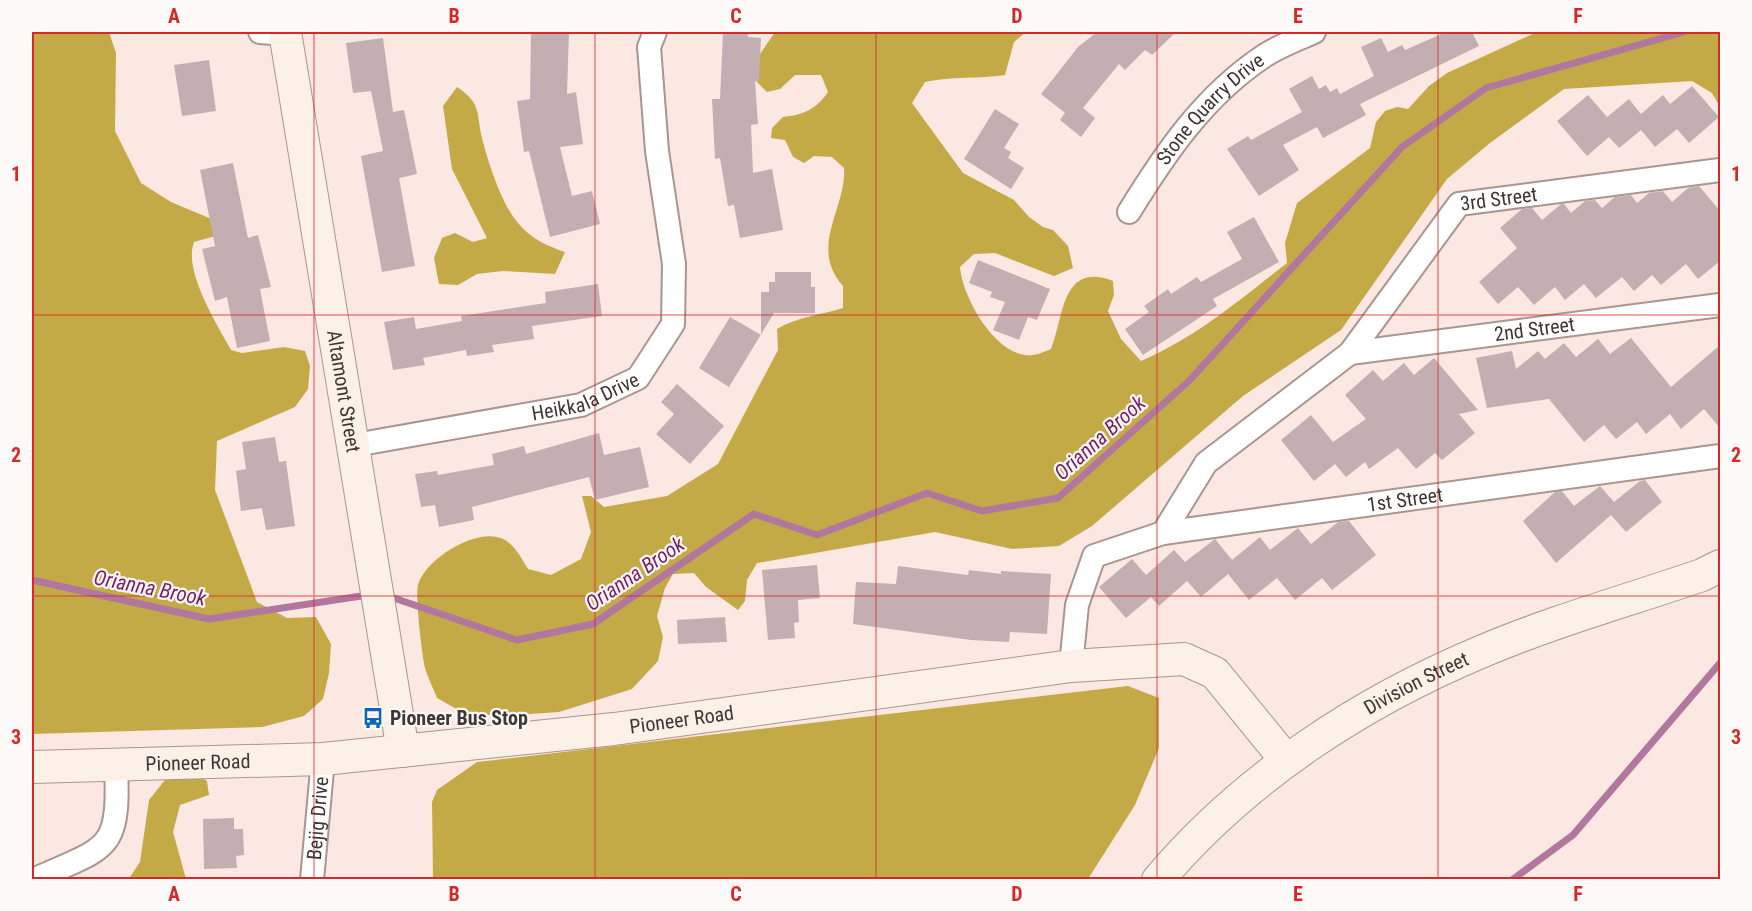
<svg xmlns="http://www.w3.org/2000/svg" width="1752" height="911" viewBox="0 0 1752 911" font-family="'Roboto Condensed',sans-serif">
  <rect width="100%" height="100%" fill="#fce8e2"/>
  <path fill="#c4aa46" d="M32,32H109L116,53L115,131L141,183L171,202L221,223L226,233L194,242C183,271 217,324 231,350L242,353L284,347L305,351L310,366L308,389L295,407L217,441L215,490L257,602L287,618L316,617L331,644L329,673L323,699L304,716L262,727L32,734Z
    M775,32H1026L1014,42L1005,75C978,79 952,76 925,82L912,103L963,173L1014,200L1029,217L1043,227L1053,230L1068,246L1073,268L1054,276L995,253L974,254L960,267C962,297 997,360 1033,355C1039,354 1046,351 1051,349C1064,318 1061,261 1113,281L1114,295L1108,311L1121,339L1141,361C1198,336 1238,301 1287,263L1285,243L1297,203L1370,148L1376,122L1385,111L1397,107L1408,109L1429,86L1447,73L1537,32H1720V107L1712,93L1692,81L1564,89L1490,143L1447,179L1341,330L1243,396L1092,526L1059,546L1012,549L935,532L757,563L747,580L745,601L738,610L706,587L694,573L673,574L665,588L657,616L663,637L658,661L632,689L559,712L501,716L462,712L437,698C433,688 428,678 425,668C422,654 415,597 418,585C425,559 479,525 505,540C516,547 521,558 528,569L551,575L581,559L591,532L582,496H591L604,507L667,496L718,464L778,350L777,329C796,317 821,315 843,308V286C808,247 847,207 844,168L832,157L814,156L804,163L793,157L785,140L771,138L772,128L783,117C803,115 817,109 828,92L821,75H795L780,89L767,92L752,77L760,54Z
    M457,87C482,104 476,112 482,138C488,162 502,205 518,223C530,238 547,246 565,252L555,274L503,271L477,274L458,285L439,284L434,258L442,238L455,233L473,242L487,238L452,169L443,106Z
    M1128,686L1159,698V748L1135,805L1088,879H433L432,802L437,790L477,762Z
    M195,773L207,781L209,795L180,805L173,832L186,879L128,880L140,862L149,800L165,780Z"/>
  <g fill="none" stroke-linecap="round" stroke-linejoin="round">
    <path stroke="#b2779f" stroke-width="7" d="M32,580L209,619L368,595
      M385,595L517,640L593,624L754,514L817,535L927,493L982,511L1058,498L1190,380L1402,147L1486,88L1684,32
      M1512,880L1573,835L1720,663"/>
  </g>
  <path fill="#c3aeb1" d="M531,32H569L567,94L576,92L583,144L560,147L572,196L592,191L600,224L550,237L529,151L524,152L517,101L530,99Z
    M723,32H748V37L761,38L759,81H755L758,124L751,125L753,173L772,169L783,230L740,238L734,205L728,206L720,158L715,159L712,99H720Z
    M1097,32H1176L1152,55L1145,50L1125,70L1119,64L1083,108L1095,118L1081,137L1060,120L1065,113L1041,94L1078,47Z
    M1446,32H1472L1479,46L1360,104L1366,115L1323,138L1317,127L1283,145L1299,170L1259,196L1227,149L1248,136L1251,140L1302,112L1289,89L1312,76L1319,89L1326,85L1330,92L1337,88L1340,94L1374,76L1361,47L1381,38L1388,52L1402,45L1405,50Z
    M383,38L393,112L404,110L417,174L399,178L415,266L382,272L361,156L383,151L371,91L353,93L346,43Z
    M209,60L216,111L182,116L174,65Z
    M1692,86L1719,117L1689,143L1677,129L1655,147L1641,130L1619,148L1609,137L1587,156L1557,121L1588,95L1607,117L1629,99L1641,114L1663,95L1670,104Z
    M995,109L1019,124L1004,148L1011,152L1008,158L1024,168L1011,189L964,159Z
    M233,163L248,238L258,235L271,287L260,289L270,341L237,348L227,297L215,301L202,249L215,246L200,170Z
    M1699,186L1720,211V261L1698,279L1686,264L1661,285L1652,275L1634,291L1622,277L1596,298L1584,284L1565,300L1555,287L1534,305L1518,287L1498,304L1479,282L1517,248L1500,228L1522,209L1532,208L1542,220L1561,204H1564L1571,213L1585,201L1595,200L1602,208L1615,197L1631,195L1637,203L1649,193L1663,191L1672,202L1688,188Z
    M1254,217L1279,262L1213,299L1217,306L1143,355L1125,329L1149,312L1144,306L1168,289L1171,294L1197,277L1201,282L1242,259L1227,232Z
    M978,260L1050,289L1037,320L1028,317L1019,340L993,330L1005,302L990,297L992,292L969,283Z
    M775,272H811V287H815V313H774L729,387L699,368L730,317L761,335V292H769V282H775Z
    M598,284L602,316L532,326L534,339L492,345L494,352L467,356L466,350L423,358L425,365L393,370L384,322L414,317L416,329L462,321L461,316L546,303L545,292Z
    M1631,338L1671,387L1720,345V428L1704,409L1681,429L1670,414L1646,434L1637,422L1616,439L1604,425L1584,442L1549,399L1487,408L1476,358L1512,351L1516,369L1538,351L1545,359L1564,343L1576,357L1598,339L1610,354Z
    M1434,358L1478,410L1459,414L1475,433L1442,460L1435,453L1416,469L1398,448L1369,469L1365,462L1346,477L1335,464L1314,481L1281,440L1311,415L1333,442L1366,419L1345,395L1373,370L1383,381L1404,363L1414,375Z
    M677,384L724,426L690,464L656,434L674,414L661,402Z
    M599,433L604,455L640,447L649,487L595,500L589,477L472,507L474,520L439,527L435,505L421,507L415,474L437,471L438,475L494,465L492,454L524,446L526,454Z
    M275,437L279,462L286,461L295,526L266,530L262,508L241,511L236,471L246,469L242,442Z
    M1645,480L1662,502L1626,532L1611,515L1556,563L1523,521L1555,492L1562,491L1574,506L1600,486L1614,502L1640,481Z
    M1349,521L1376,555L1332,590L1322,578L1295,600L1277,578L1249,600L1228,574L1201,597L1187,581L1159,606L1151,597L1126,618L1099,587L1132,559L1146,575L1174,550L1185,562L1215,539L1232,560L1260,537L1270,550L1298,528L1311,544L1338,522Z
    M817,565L820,598L798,600L799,622L794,623L795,638L768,640L762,570Z
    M898,566L968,575L969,570L1001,574V571L1051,574L1047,634L1010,632L1009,642L971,640L853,624L856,582L896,584Z
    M725,617L727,642L678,644L677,620Z
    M234,818V829H243L244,855L236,856L237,868L204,869L203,819Z"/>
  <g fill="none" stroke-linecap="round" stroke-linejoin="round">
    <defs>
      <g id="street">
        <path d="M260,32L285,34"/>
        <path id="s1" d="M1129,212C1166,152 1204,96 1264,56C1279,46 1298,39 1314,32"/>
        <path id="s2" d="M1350,353L1720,305"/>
        <path id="s3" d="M355,445L581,405L638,378L673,324L674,264L657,151L649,47L655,32"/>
        <path id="s4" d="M1163,533L1206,463L1350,353L1459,204L1720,170"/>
        <path id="s5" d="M1071,666L1077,605L1094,556L1163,533L1720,456"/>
        <path d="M33,880C108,846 120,853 116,765"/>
        <path id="s6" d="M312,880L323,759"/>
      </g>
      <g id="secondary">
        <path id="s7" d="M285,32L403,751"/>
        <path id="s8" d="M32,767L323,759L614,729L1071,666L1184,659L1215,673L1286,760"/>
        <path id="s9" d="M1158,880C1244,778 1361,702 1483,651C1554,621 1629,600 1702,575L1720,566"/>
      </g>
    </defs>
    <use href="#street" stroke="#a89690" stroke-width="26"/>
    <use href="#secondary" stroke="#a89690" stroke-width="34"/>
    <use href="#street" stroke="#fff" stroke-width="22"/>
    <use href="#secondary" stroke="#fbf1e7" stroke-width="32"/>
  </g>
  <path fill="none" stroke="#d62828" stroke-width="1.5" stroke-opacity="0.55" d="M314,32V880M595,32V880M876,32V880M1157,32V880M1438,32V880M32,315H1720M32,596H1720"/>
  <defs>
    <symbol id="bus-bare" viewBox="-9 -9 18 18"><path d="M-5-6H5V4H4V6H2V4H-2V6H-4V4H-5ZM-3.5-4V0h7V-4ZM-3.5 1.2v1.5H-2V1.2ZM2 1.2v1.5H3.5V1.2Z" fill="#0b66b3" stroke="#fdf9f8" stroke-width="2.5" paint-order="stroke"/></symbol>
  </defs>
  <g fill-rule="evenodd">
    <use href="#bus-bare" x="358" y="703" width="30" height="30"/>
  </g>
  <g text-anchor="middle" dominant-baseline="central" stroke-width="4.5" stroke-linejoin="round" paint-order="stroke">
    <g font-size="20" fill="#3f3735" stroke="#fdf9f8">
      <text stroke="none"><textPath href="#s1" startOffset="132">Stone Quarry Drive</textPath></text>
      <text stroke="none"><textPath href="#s4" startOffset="488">3rd Street</textPath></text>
      <text stroke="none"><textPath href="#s2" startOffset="186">2nd Street</textPath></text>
      <text stroke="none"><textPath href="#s7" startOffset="364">Altamont Street</textPath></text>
      <text stroke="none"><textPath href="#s3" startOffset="236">Heikkala Drive</textPath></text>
      <text stroke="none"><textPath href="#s5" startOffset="430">1st Street</textPath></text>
      <text stroke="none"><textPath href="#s9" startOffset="327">Division Street</textPath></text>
      <text stroke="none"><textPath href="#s8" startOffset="652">Pioneer Road</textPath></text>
      <text stroke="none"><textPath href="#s8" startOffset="166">Pioneer Road</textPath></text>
      <text stroke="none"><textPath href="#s6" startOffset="62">Bejig Drive</textPath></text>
    </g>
    <g font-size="20" font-weight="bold" fill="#3f3735" stroke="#fdf9f8" text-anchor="start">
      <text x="390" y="718">Pioneer Bus Stop</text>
    </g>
    <g font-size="21" font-style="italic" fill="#7c1d67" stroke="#fdf9f8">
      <text transform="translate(1100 438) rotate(-42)">Orianna Brook</text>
      <text transform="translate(635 574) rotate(-34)">Orianna Brook</text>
      <text transform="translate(150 588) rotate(11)">Orianna Brook</text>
    </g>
  </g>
  <rect width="1752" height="911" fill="none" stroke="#fdf9f8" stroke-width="66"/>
  <rect x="33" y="33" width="1686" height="845" fill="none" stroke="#d62828" stroke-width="2"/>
  <g font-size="20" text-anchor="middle" font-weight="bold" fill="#d62828">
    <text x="174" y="23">A</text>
    <text x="454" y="23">B</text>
    <text x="736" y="23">C</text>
    <text x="1017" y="23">D</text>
    <text x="1298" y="23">E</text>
    <text x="1578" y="23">F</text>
    <text x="16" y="181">1</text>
    <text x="1736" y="181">1</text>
    <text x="16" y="462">2</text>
    <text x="1736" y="462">2</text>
    <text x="16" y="744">3</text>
    <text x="1736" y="744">3</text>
    <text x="174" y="901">A</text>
    <text x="454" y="901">B</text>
    <text x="736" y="901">C</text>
    <text x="1017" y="901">D</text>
    <text x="1298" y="901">E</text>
    <text x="1578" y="901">F</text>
  </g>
</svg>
